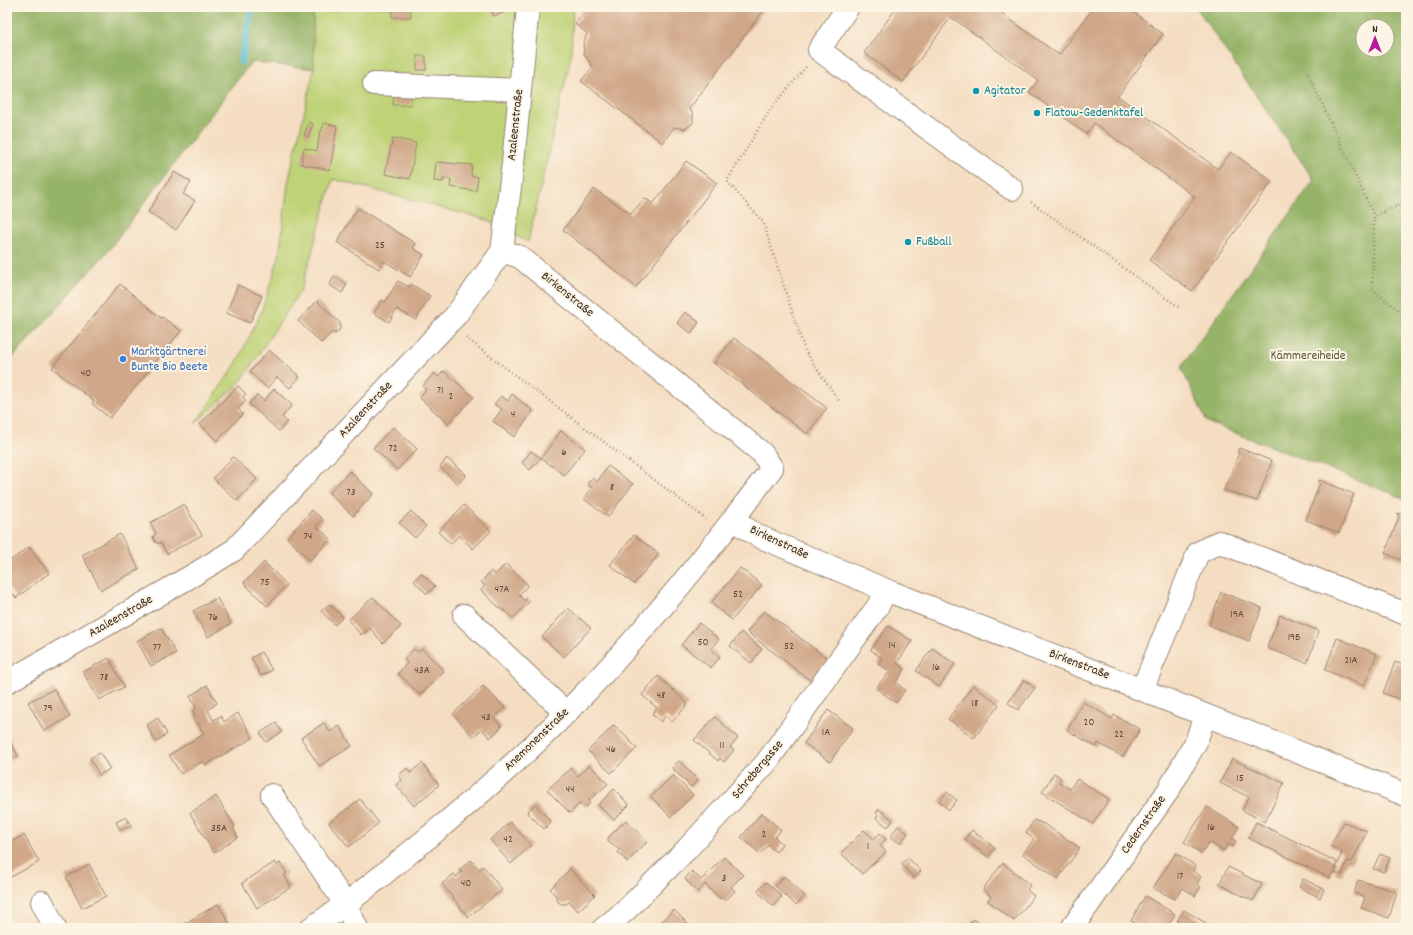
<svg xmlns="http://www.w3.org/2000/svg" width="1413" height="935" viewBox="0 0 1413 935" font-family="Dekko,sans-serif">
  <rect width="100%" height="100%" fill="#fcf5e5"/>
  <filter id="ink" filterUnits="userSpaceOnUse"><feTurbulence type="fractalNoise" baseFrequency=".025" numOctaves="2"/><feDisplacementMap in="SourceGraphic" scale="8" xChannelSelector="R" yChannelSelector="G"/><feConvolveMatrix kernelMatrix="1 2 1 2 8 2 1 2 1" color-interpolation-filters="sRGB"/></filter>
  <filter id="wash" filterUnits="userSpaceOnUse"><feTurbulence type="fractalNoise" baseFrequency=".012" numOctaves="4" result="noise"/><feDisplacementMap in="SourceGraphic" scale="16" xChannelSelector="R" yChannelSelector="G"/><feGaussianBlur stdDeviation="0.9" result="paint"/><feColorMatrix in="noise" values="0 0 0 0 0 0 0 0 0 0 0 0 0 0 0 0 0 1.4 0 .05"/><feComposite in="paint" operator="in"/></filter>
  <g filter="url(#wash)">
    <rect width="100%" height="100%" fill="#f4ddc1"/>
    <path fill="#bed276" stroke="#7c7e4a" d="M313,7H573L571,57L528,242L487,220L333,179L301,290L241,381L195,424L236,364L261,313L279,257L288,183L314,69Z"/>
    <path fill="#96b467" stroke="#686f42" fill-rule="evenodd" d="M7,7H313L314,69L251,62L108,251L7,364Z
      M1196,7H1406V499L1207,422L1181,367L1314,180ZM1363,26H1387V50H1363Z"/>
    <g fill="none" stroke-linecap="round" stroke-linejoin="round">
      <path stroke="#57bdd5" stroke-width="7" d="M241,62L252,7"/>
    </g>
    <g id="blocks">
      <path fill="#d0a788" d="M319,7H341V12L320,11Z
        M392,7H410L411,17H392Z
        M490,7H509V11L494,16Z
        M588,7H766L689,109L693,113V123L685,129L674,127L663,143L581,81L593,67L584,54L583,45L587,33L575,24Z
        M897,7H993L1059,55L1094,7H1127L1163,34L1118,96L1218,169L1231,152L1272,181L1192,291L1149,260L1195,197L1094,123L1086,134L1029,92L1038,80L951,17L903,82L864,53Z
        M417,56H426V70H417Z
        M394,87L411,89V105H393Z
        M309,122L313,124L308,137L304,135Z
        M324,123L337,126L330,170L301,164L304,148L317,151L320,131H322Z
        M393,138L416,143L410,179L385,174Z
        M686,161L717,183L636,287L563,230L594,189L631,214L645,198L653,204Z
        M436,162L472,165L471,176L478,177L476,191L450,187L451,179H443V182L434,181Z
        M174,172L191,182L183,194L195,201L176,230L148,212Z
        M358,208L416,244L413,248L424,255L410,277L384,261L379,269L337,242Z
        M334,276L347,284L342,293L330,285Z
        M398,281L409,287L411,284L430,296L416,320L397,309L389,322L374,313L382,300L385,302Z
        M120,284L161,318L162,317L181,331L110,418L92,404L94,401L52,368Z
        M238,285L262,296L250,323L226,313Z
        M317,301L340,323V329L337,333H331L321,343L298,321Z
        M685,312L699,322L691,333L677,323Z
        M734,338L827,408L807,434L714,363Z
        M269,350L300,377L290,388L277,377L267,388L250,372Z
        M444,371L474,397L448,424L419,397L426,390L423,386L434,373L438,377Z
        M238,386L246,394L243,397L246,401L238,409L243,414L217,441L200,424Z
        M274,389L292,405L282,417L287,422L279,431L249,404L257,395L264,401Z
        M512,394L533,411L514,437L493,421L502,409L494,404L501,396L508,401Z
        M393,427L417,449L397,470L373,448Z
        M561,431L585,449L564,475L541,458Z
        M1239,448L1272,461L1257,501L1224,490L1239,453L1237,452Z
        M531,451L541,458L530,470L522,463Z
        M233,457L257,479L237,501L213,478Z
        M447,458L466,475L458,484L440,467Z
        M608,466L633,484L608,517L584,499L592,488L587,484L592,478L597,482Z
        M350,471L373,494L353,516L329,493Z
        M1319,480L1354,494L1339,533L1306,520L1320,483H1318Z
        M184,504L202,535L167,554L161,543H156L153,537L156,533L150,523Z
        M464,505L491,531L473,549L459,535L451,544L438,532Z
        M312,510L323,520L316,526L331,539L310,560L287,538Z
        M411,511L426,526L415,538L399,523Z
        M1398,513L1406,515V562L1385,553L1399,517Z
        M120,534L139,569L101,590L82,555Z
        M634,535L659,554L634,584L610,565Z
        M29,547L49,573L16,598L7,586V563Z
        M264,562L287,585L267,606L244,583Z
        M506,564L528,585L519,595L525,601L527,598L530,601L513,618L504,610L503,611L481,590L485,586L481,582L491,571L495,575Z
        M740,568L762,585L732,620L711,603Z
        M421,573L435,586L427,594L414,581Z
        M1221,592L1262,608L1249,641L1209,625Z
        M373,597L401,626L383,643L370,628L361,635L348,620Z
        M217,598L231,624L208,637L193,611Z
        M329,604L343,617L335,625L321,611Z
        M568,608L591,628L564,657L542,637Z
        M764,611L831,661L815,684L747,632Z
        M1280,615L1319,631L1307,663L1267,648Z
        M699,623L719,639L711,649L720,657L711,668L681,645Z
        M888,626L912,641L897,663L905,669L896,682L905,690L896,703L876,688L890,671L878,664L882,658L871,650Z
        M161,628L176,653L151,666L137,641Z
        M741,632L762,649L751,663L730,646Z
        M1337,638L1377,654L1364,686L1325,670Z
        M932,648L955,664L939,687L916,671Z
        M414,649L418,652L422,649L444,671L420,695L398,673L407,663L404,660Z
        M261,652L272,670L261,676L251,658Z
        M109,658L124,687L99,700L83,672Z
        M1395,662L1406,666V702L1383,693Z
        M658,676L688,704L672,722L666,715L661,722L652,714L657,708L642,695Z
        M1024,680L1035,688L1018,710L1008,703Z
        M207,685L217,703L208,710L213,720L221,716L224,722L238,713L253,738L205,765L203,761L181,774L169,755L204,734L195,718L193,710L196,708L190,696Z
        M973,685L999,705L974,738L948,719Z
        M483,686L505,708L494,718L502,727L490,738L482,729L473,737L453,714Z
        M54,689L70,717L44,731L28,702Z
        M1083,702L1112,719L1114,715L1140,729L1123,757L1098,743L1096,747L1067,730Z
        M828,710L853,728L830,762L804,743Z
        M715,717L738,738L730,747L734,750L724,762L720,758L718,761L694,740Z
        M158,718L167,734L156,742L147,725Z
        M276,723L282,732L266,742L260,733Z
        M324,723L330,732L339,726L352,746L319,766L301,738Z
        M614,725L637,748L611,773L588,751Z
        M7,735L18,756L7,762Z
        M100,753L110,769L99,775L90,758Z
        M1232,759L1284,783L1265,822L1242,810L1249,797L1220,783Z
        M679,761L698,780L691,787L672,768Z
        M422,763L439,785L414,806L396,785L402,780L399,775L407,768L410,773Z
        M590,765L608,784L589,800L590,803L586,807L580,803L570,813L547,790L571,768L578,776Z
        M1054,773L1061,778L1059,782L1070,789L1077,779L1109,799L1093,824L1042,792Z
        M673,775L693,795L671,817L651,797Z
        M614,789L629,805L614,820L598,805Z
        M947,792L957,800L949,810L939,801Z
        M216,796L235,827L233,828L238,837L214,853L190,813Z
        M360,799L379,823L349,847L329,823Z
        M535,804L551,822L544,829L527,812Z
        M1207,807L1239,827L1232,838L1236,841L1233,847L1228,844L1224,851L1209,842L1201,853L1184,842Z
        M879,809L893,820L888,827L876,818L878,815L876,813Z
        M762,813L781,830L775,837L782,844L776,852L768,845L760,854L741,837Z
        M126,817L131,826L120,830L116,822Z
        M626,820L647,842L627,862L618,852L620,850L608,842V838Z
        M1034,820L1044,824L1080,848L1058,879L1023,854L1034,839L1026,833Z
        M510,822L531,845L511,864L490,840Z
        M1256,822L1337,862L1330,878L1248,838Z
        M1344,822L1367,831L1352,862L1347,861L1342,875L1335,873L1342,852L1330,846Z
        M898,826L908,833L900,843L890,837Z
        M864,830L874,839L880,833L886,839L880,845L886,852L862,874L841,853Z
        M972,830L995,848L988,857L965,839Z
        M24,835L39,862L7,879V844Z
        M1176,853L1196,866L1193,871L1201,877L1197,884L1201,887L1195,896L1183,888L1175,899L1153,888Z
        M1380,854L1390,858L1384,872L1373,869Z
        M724,857L743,875L731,887L735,891L725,901L721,897L720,899L705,884L698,892L685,879L692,871L701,880Z
        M908,858L921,871L914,878L901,864Z
        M471,860L479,869L483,866L502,890L468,917L442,884L454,874L456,877L462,872L459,870Z
        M275,862L277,865L280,863L287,874L284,875L291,887L257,908L242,883Z
        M1003,863L1030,885L1027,890L1034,896L1014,921L988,901L991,896L983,889Z
        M89,864L106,896L82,908L66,877Z
        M1228,867L1262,884L1253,901L1219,884Z
        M570,869L595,895L578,911L569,902L566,904H561L557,901V897L550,889Z
        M784,876L805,896L796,905L775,886Z
        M1303,879L1324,889L1320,898L1299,887Z
        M1358,880L1397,892L1389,918L1361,908L1365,897L1354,893Z
        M766,882L782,896L773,906L757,891Z
        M1145,896L1175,914L1168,927L1163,924L1161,928H1144L1131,921Z
        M218,904L232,928H177Z
        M674,910L692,928H655Z
        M1184,910L1214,928H1188L1177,921Z
        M974,919L985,928H967Z"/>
    </g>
  </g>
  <g filter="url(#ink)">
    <use href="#blocks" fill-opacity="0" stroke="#988470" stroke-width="1"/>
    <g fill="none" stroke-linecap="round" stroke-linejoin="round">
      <defs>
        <path id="minor" d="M848,7L819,50L1012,189
          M374,84L520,90
          M733,520L758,536L886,590L1142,690L1406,795
          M464,615L566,713
          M7,682L195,574L234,550L456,315L502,251L513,163L528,7
          M1142,690L1198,553L1219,542L1406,614
          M272,795L346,905L357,928
          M42,902L55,928
          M311,928C353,901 391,868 430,836C477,797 524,756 567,712C641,636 709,553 772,468L762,453L520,257L502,251
          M604,928L624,912L686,850L766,763L878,606L886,590
          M1072,928L1168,791L1196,742L1205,715"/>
      </defs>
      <use href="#minor" stroke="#988470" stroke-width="24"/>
      <path stroke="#988470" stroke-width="2.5" stroke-dasharray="1 3" stroke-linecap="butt" d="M806,67L770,110L727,181L763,222L805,351L839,401
        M1307,71L1374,216
        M1031,202L1180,308
        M1406,202L1374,216L1372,289L1406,316
        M466,338L706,519"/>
      <use href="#minor" stroke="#fff" stroke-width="22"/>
    </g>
  </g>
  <g fill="#0f9aa8" stroke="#fcf5e5" stroke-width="1.5">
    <circle cx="976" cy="91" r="4"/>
    <circle cx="1037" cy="113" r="4"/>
    <circle cx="908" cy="242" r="4"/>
  </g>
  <circle fill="#3f7fe0" stroke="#fcf5e5" stroke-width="1.5" cx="123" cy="359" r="4"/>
  <g text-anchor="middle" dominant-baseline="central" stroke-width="4" stroke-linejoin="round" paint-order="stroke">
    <g font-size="11" fill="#604938">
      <text x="380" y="246">25</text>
      <text x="86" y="374">40</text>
      <text x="440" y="391">71</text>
      <text x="451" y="397">2</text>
      <text x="513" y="415">4</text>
      <text x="393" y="449">72</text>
      <text x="564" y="453">6</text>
      <text x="612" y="488">8</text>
      <text x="351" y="493">73</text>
      <text x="308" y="537">74</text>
      <text x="265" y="583">75</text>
      <text x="502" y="590">47A</text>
      <text x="738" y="595">52</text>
      <text x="1237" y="615">19A</text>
      <text x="213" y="618">76</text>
      <text x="1294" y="638">19B</text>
      <text x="703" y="643">50</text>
      <text x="892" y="646">14</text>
      <text x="789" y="647">52</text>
      <text x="157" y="648">77</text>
      <text x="1351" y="661">21A</text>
      <text x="936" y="668">16</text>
      <text x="422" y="671">43A</text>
      <text x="104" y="678">78</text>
      <text x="661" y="696">48</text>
      <text x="975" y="704">18</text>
      <text x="48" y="709">79</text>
      <text x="486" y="718">43</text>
      <text x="1089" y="723">20</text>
      <text x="826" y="733">1A</text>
      <text x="1119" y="735">22</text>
      <text x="722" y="746">11</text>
      <text x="611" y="750">46</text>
      <text x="1240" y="779">15</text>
      <text x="570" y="790">44</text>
      <text x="1211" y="828">16</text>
      <text x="219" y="829">35A</text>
      <text x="764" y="835">2</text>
      <text x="508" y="840">42</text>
      <text x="868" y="847">1</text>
      <text x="1180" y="877">17</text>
      <text x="724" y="879">3</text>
      <text x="466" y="884">40</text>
    </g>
    <g font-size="13" fill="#0d838f" stroke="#fcf5e5" text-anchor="start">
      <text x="984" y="91">Agitator</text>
      <text x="1045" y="113">Flatow-Gedenktafel</text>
      <text x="916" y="242">Fußball</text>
    </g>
    <g font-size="13" fill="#3b2a1e" stroke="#fcf5e5">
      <text transform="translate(516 125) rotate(-84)">Azaleenstraße</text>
      <text transform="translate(567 295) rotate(39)">Birkenstraße</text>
      <text transform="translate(366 410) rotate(-47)">Azaleenstraße</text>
      <text transform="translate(779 543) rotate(25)">Birkenstraße</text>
      <text transform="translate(121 617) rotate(-30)">Azaleenstraße</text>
      <text transform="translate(1079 665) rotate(21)">Birkenstraße</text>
      <text transform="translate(537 740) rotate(-44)">Anemonenstraße</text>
      <text transform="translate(758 770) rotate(-50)">Schrebergasse</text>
      <text transform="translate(1144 825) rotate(-55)">Cedernstraße</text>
    </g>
    <g font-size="13" fill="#366cbe" stroke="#fcf5e5" text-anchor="start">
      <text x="131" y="352">Marktgärtnerei<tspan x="131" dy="15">Bunte Bio Beete</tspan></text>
    </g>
    <g font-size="13" fill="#5c5434" stroke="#fcf5e5">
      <text x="1308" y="356">Kämmereiheide</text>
    </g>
  </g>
  <rect width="1413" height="935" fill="none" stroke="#fcf5e5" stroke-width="24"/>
  <g transform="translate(1375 38)"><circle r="19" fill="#fcf5e5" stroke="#afa495"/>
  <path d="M0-3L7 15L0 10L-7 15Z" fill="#b5179e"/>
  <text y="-6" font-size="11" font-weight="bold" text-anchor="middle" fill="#3b2a1e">N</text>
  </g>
</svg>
